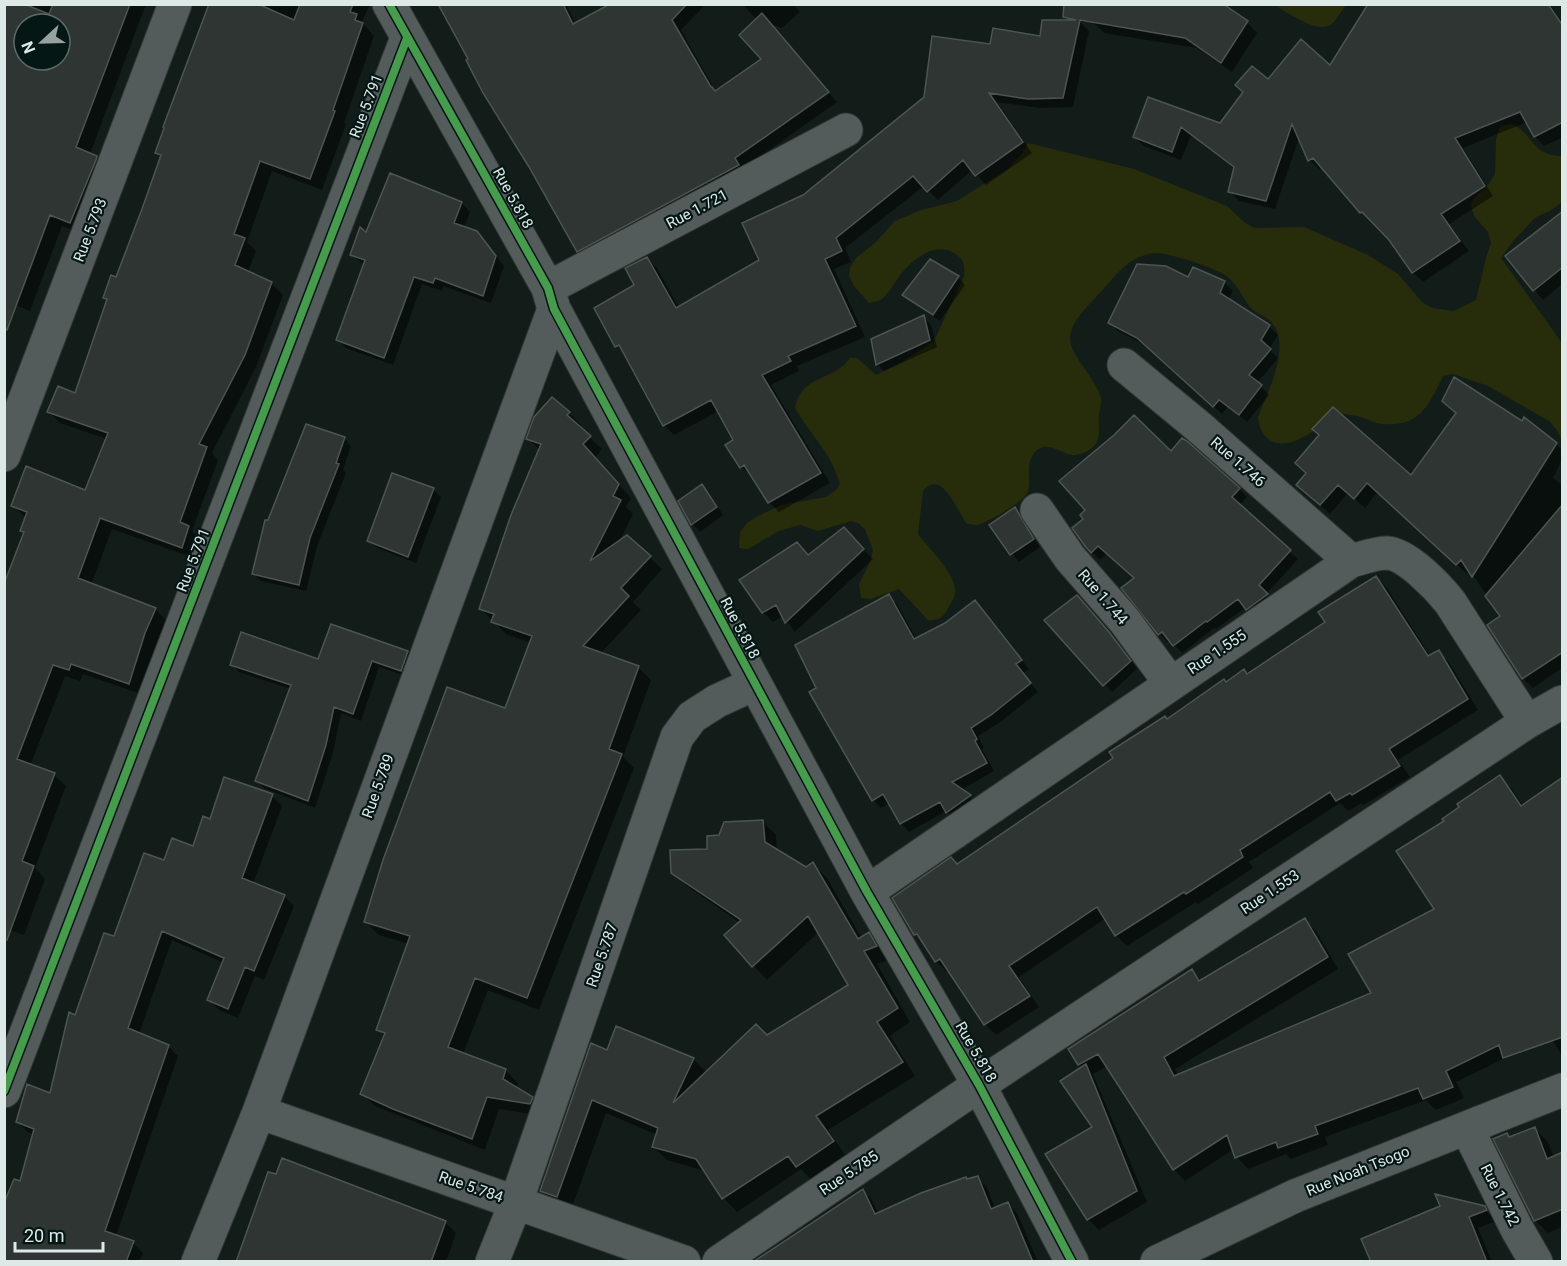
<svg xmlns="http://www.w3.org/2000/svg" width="1567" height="1266" viewBox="0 0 1567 1266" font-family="Roboto,sans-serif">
  <rect width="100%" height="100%" fill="#121d1a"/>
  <path fill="#272d0a" d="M1275,5H1346C1342,10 1337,19 1332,24C1319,35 1286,12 1275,5Z
    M1512,124C1535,135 1530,155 1562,156V202L1550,211L1536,217L1513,241L1501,258L1562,343V440L1557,430L1549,421L1488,386L1453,374L1443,376C1429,405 1420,427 1383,424C1376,424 1368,419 1361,417C1353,415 1345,414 1338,413C1321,425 1288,456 1267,438C1261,432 1259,426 1258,417C1267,394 1292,345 1272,323C1267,316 1256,314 1250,307C1242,297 1237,283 1225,275C1215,268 1169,253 1157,253C1151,253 1140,256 1135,259C1120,267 1108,285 1096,297C1086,308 1070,323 1070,339C1070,355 1097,380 1101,398C1102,403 1099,411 1099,416C1098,423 1100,432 1098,439C1096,448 1083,455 1073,455C1061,454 1047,439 1035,452C1024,466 1032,477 1028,491C1026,501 986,524 976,525C975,525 968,524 967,524C958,513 942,467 923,491L918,534C928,547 958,577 955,593C954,599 950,605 947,610C943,618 937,621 928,620L899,589L871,599L861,598L859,584L870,562L873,550L865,529L858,523L851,521L818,531L800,525L779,531L748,549L739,548L740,532L747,523L758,516L781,505L826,497L836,490L840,484C831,452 811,436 795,408C801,374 835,381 850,358H857L876,375L902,362L934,341L964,276C965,265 964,259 954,253C935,242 914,258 902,273C895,281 890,292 882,299C879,301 873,302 869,303L854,286L849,276L850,268L856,258L875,243L895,221L921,210L957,201L1006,170L1023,153L1028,143L1134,169L1227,206L1244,222L1254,228L1304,227L1368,255L1398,274L1422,302L1432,308L1454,311L1476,300L1486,258L1491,243L1488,232L1474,216L1471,205L1473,199L1489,184L1495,174L1496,139L1499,128L1504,125Z"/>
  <path fill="#0007" fill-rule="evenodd" d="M4,4H146L90,154L97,157L109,169L82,234L62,226L30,311L4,301ZM24,24H60V60H24Z
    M210,4H370L362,22L374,36L344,123L346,124L322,190L272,171L247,242L256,251L248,272L271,283L283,295L256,367L212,453L218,460L192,531L200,539L194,558L112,529L91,585L155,609L167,621L156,645L141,694L83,674L80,681L65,676L30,766L54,775L66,786L35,868L45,879L24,935L4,928L25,534L22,531L26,518L13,506L86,492L107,439L60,423L49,412L76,395L108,301L104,297L117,279L162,158L157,153Z
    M507,4H566L576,24L613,4H706L681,30L716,92L763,59L757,20L742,4H793L800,12L782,28L772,25L837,102L744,168L588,260L578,251Z
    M1096,4H1220L1247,22L1257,33L1232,72L1197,48L1104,33L1093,22Z
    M1370,4H1550L1562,23V138L1544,146L1535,136L1527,122L1463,148L1493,196L1449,224L1469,251L1423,282L1413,272L1390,239L1361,212L1323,167L1319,169L1310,160L1299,138L1275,209L1239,201L1230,191L1235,169L1191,135L1181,160L1144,146L1134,137L1148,98L1220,125L1268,82L1331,68Z
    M1079,21L1089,31L1073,107L1039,108L997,102L1032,153L986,185L972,170L938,200L924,186L845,248L851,262L834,269L865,337L797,366L799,371L771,385L830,483L779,512L769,502L752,476L741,467L727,445L735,441L719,411L674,435L664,425L627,356L617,346L636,285L647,259L657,268L679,308L761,261L804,197L991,46L1041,38Z
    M391,175L462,203L470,212L464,228L485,242L504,266L491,303L443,286L442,291L422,284L393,365L346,348L338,339L365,265L352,255L367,235Z
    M1562,212V284L1543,300L1507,256L1546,225L1545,223Z
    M1194,269L1225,283L1233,291L1228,300L1269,326L1278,335L1269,349L1278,358L1257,383L1269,395L1247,422L1228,407L1222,414L1147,346L1118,331L1110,323L1189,279Z
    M958,277L965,285L940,321L912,302L904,295Z
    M923,317L931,325L937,347L884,371L877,364Z
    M569,413L581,425L579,428L602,449L595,458L631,498L626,507L633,514L618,544L649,557L662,569L633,602L641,610L600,654L638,667L651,680L623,757L634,768L539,1010L488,990L463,1054L505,1070L518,1083L516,1089L532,1098L544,1111L543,1116L499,1109L485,1150L375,1106L362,1094L385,1036L378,1030L409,944L379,935L366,922L506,710L531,643L506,634L480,608L540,451L528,438Z
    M344,438L351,446L343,470L346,473L317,546L306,591L261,581L253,573L268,522Z
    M1556,444L1562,450V460L1553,478L1562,485V668L1533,688L1523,678L1502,617L1470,571L1467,574L1377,492L1365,508L1348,493L1330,514L1298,485L1411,477Z
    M1171,454L1239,489L1247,497L1240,505L1298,559L1266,594L1275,603L1255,617L1246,607L1216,629L1214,628L1182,653L1170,640L1167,642L1160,634L1123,588L1135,578L1107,553L1100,560L1092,552Z
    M393,475L433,490L441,497L416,563L377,548L369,540Z
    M702,486L710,494L723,515L700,532L693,524L680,501Z
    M1015,509L1022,516L1040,547L1019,562L991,526Z
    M853,539L873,559L795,632L783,616L773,622L763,612L741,581L797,544L809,556Z
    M1376,577L1387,588L1430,656L1438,652L1449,662L1478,710L1398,760L1410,777L1363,805L1362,803L1348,811L1340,803L1249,862L1253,868L1198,904L1196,902L1127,946L1116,935L1106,918L1019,977L1039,1007L996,1035L985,1024L950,970L947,972L936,961L926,945L915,934L958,866L1167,721L1226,684L1248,675L1327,623Z
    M888,596L897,604L917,640L983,610L1029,669L1023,673L1038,692L999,723L978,736L984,748L982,749L994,771L961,790L978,804L955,820L946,811L909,832L901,823L890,803L881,808L873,800L818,689Z
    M1085,604L1117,641L1137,669L1112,692L1046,620Z
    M332,626L408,652L415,660L409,677L379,667L361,721L341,713L333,753L315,808L264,788L257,780L291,689L239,672L232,664L319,661Z
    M1499,777L1511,788L1523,806L1562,779V1056L1530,1002L1524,1049L1456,1082L1464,1098L1436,1110L1426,1100L1325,1137L1328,1145L1291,1159L1286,1154L1248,1169L1237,1157L1234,1149L1185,1181L1174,1169L1107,1066L1093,1074L1147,1202L1099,1230L1088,1219L1094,1128L1083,1067L1079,1064L1192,971L1202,981L1304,920L1316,931L1338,969L1175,1069L1178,1076L1373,994L1436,910L1446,822Z
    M272,796L282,806L253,884L284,896L294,906L264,980L255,976L238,1018L219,1010L209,1000L224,963L172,940L139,1034L168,1046L178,1056L116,1236L133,1243L143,1253L139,1262H4L21,1183L34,1134L28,1132L18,1122L51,1096L76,1017L115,938L165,862L194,848L211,820Z
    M763,822L776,835L777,852L806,869L813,864L827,878L862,939L869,934L882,948L889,960L877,964L910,1022L890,1036L915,1076L828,1130L846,1156L811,1180L801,1169L737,1212L724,1198L705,1171L667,1160L653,1147L657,1135L606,1113L571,1210L555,1204L541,1191L608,1052L693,1059L707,1073L850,986L819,932L767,980L726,936L740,923L687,886L673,872L708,851L720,837Z
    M1535,1129L1548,1142L1554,1158L1562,1154V1227L1548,1233L1535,1220L1510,1138Z
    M977,1178L987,1187L995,1209L1008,1204L1017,1213L1038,1262H756L863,1191L872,1200L878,1214Z
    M1484,1208L1496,1221L1478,1228L1492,1262H1373Z
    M445,1222L456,1233L446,1262H238Z"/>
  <path fill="#2e3532" stroke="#4d5551" stroke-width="1.5" fill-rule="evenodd" d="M4,4H24L49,14L53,4H130L76,147L97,156L96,160L70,223L50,215L7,330L4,329ZM24,24H60V60H24Z
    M209,4H258L294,20L300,4H353L350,12L357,14L355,20L363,23L333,110L335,111L310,179L260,161L234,234L245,238L235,265L272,282L245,355L199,444L207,447L180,522L189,526L182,548L100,518L78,578L156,608L145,633L129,684L71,664L69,670L53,665L17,759L55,773L22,861L34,866L7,940L4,939V584L24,532L20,531L27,512L11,506L26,466L85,490L108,433L47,412L58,386L75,393L107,299L103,298L111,275L116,277L142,209L161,155L155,153L164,128L163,127Z
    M438,4H563L573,24L610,4H687L672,20L711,87H712L715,91L761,59L739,35L762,13L829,92L735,158L739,165L577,252L529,167L483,93L466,60L468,59Z
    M1064,4H1223L1248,21L1221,63L1185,38L1080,20L1063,98L1028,99L989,93L1023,142L975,176L963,160L927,192L913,176L836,238L842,251L825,259L856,326L788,356L791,361L762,375L821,473L768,503L744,465L740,468L725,445L733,440L711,400L663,426L619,345L615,347L594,308L634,285L625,268L647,257L676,308L759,260L742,223L803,195L924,97L932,36L990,44L993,28L1040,36L1042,20H1076L1063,17Z
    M1368,4H1548L1563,26V122L1534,137L1520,112L1455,138L1485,186L1441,214L1460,241L1412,273L1389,240L1362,212L1360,213L1313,158L1308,161L1292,124L1266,201L1228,192L1234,167L1181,127L1172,152L1133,137L1148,97L1220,123L1243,92L1235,85L1252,66L1268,79L1301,39L1330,65Z
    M390,173L462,202L454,223L477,231L496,256L483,296L435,278L433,283L414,277L384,358L336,340L365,260L350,255L360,227L366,232Z
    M1563,211V267L1533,291L1505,256Z
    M930,259L959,276L933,315L902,295Z
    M1137,264L1166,266L1188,277L1193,267L1225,281L1220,293L1270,325L1261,340L1271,349L1249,375L1262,385L1239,415L1219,400L1213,407L1137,338L1108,323Z
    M924,315L930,340L876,365L871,339Z
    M1454,377L1522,421L1524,417L1557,443L1472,577L1461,560L1456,565L1367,483L1354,499L1338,485L1320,505L1296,485L1306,473L1295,463L1319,435L1312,429L1333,407L1411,475L1456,413L1442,401Z
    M552,397L570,412L567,415L591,436L583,444L619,484L613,496L621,500L590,561L627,535L651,556L621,588L629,596L583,646L639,666L609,749L622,754L527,998L475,978L448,1047L506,1069L503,1079L533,1097L530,1104L487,1097L472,1139L393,1109L360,1094L385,1033L376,1030L410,936L364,922L383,860L447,687L505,708L532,636L491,622L494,614L479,609L511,515L541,444L526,439L534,417Z
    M1134,415L1171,451L1182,438L1187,441L1240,488L1232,497L1291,550L1259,585L1268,594L1246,610L1238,599L1207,622L1206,621L1173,646L1162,632L1158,635L1121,588L1134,578L1098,546L1091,553L1085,546L1072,528L1083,519L1080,515L1085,510L1059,481L1114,435Z
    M306,424L345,437L336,463L339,464L310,538L299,585L252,574L265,520H268Z
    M392,473L434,488L408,557L367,541Z
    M702,484L717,507L691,525L678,501Z
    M1563,504V652L1522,679L1487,625L1500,616L1485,596Z
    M1015,507L1034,539L1010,555L989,525Z
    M844,527L864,549L785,623L776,605L762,613L739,580L797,542L808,555Z
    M1376,576L1428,656L1439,650L1468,699L1389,749L1400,766L1352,795L1350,793L1336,801L1330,792L1240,850L1243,857L1186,894L1184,892L1115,936L1097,907L1009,966L1030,996L984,1025L940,959L935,962L917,934L914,935L892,898L951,857L957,864L1113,758L1109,752L1165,716L1167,719L1224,679L1226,682L1244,669L1247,674L1325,622L1318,612Z
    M889,594L914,639L945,623L975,600L1022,660L1016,664L1031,683L991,715L971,728L977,739L975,741L987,763L952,782L971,795L946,813L940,802L900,824L883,794L872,801L809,692L816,688L795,645Z
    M1077,595L1109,632L1131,661L1103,686L1044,620Z
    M331,624L408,651L401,671L372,661L353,714L334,707L326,745L308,801L255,781L291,685L230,665L241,632L318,659Z
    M1500,775L1521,806L1563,777V1037L1503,1058L1499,1045L1446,1071L1453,1087L1423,1099L1418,1088L1315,1126L1318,1134L1278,1148L1276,1142L1235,1158L1227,1135L1173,1170L1098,1054L1078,1065L1068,1049L1192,969L1199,981L1305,918L1328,957L1164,1057L1174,1076L1371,993L1348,954L1434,909L1396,851L1444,821L1442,819L1459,807L1457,804Z
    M224,777L273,794L242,878L285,895L254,971L245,967L228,1009L207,1000L224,958L162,931L128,1028L169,1045L105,1231L134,1241L126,1262H4V1203L14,1179L20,1181L34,1129L16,1122L27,1084L50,1093L69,1012L75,1015L104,933L114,936L144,853L164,860L172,838L193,846L203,816L210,819Z
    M763,820L765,842L806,867L813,862L858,939L869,932L877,946L864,951L898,1008L877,1022L903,1062L816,1116L834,1141L796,1167L788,1156L722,1199L696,1159L652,1147L658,1128L592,1100L557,1197L540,1191L591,1043L607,1050L616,1026L694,1058L673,1103L756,1024L767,1035L848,985L808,916L752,967L724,935L741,920L671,873L670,850L707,849V836L719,835L724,822Z
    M1086,1064L1137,1191L1087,1220L1045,1154L1092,1127L1060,1081Z
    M1535,1127L1547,1159L1563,1152V1209L1534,1221L1493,1139L1507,1133L1509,1137Z
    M282,1158L446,1221L431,1262H236L268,1172L276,1174Z
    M978,1176L991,1209L1008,1202L1033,1262H753L863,1189L875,1214L921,1193L966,1177L967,1179Z
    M1435,1194L1485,1206L1487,1210L1469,1217L1487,1262H1371L1361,1239L1440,1206Z"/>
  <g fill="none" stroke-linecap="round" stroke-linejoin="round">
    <defs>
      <path id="minor" d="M389,4L548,288L554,309L867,892L979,1085L1072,1262
        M548,288L846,130
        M1124,365L1199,427L1351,561
        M4,455L175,4
        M1037,510L1070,558L1124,620L1171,684
        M867,892L1351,561C1363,558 1375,553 1387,553C1407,554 1438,587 1450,602L1527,722
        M4,1091L407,38
        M259,1112L684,1262
        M1467,1128L1517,1229L1536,1262
        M198,1262L259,1112L554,309
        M492,1262L516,1202L677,737L692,717L717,701L754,684
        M719,1262L979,1085L1527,722L1562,702"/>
      <path id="secondary" d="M1157,1262L1295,1196L1562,1090"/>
    </defs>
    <use href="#minor" stroke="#303836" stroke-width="35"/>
    <use href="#secondary" stroke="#303836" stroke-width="35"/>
    <use href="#minor" stroke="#545c5b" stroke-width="33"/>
    <use href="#secondary" stroke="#545c5b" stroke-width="33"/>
    <defs>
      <path id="cycleway" d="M389,4L548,288L554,309L867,892L979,1085L1072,1262
        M4,1091L407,38"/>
    </defs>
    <use href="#cycleway" stroke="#051715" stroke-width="11"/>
    <use href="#cycleway" stroke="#469c4c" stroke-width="8"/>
  </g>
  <g text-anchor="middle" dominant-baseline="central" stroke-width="4.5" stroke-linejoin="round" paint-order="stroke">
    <g font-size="15" fill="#dde9e7" stroke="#051715">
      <text transform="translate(366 106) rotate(-69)">Rue 5.791</text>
      <text transform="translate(513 198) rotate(61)">Rue 5.818</text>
      <text transform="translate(697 209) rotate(-28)">Rue 1.721</text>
      <text transform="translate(90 230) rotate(-69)">Rue 5.793</text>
      <text transform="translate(1238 462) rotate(41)">Rue 1.746</text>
      <text transform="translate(193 560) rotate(-69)">Rue 5.791</text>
      <text transform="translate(1103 597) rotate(49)">Rue 1.744</text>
      <text transform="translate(740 628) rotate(62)">Rue 5.818</text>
      <text transform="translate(1217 652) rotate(-34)">Rue 1.555</text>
      <text transform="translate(378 786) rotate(-70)">Rue 5.789</text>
      <text transform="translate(1270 892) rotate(-34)">Rue 1.553</text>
      <text transform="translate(602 955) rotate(-71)">Rue 5.787</text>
      <text transform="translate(976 1052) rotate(60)">Rue 5.818</text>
      <text transform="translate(1358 1171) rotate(-22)">Rue Noah Tsogo</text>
      <text transform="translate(849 1173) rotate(-34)">Rue 5.785</text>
      <text transform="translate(471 1187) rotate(19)">Rue 5.784</text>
      <text transform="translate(1500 1195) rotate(63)">Rue 1.742</text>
    </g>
  </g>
  <rect width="1567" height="1266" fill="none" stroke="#dde9e7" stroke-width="12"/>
  <g transform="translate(42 42) rotate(248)"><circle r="28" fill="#051715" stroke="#5b6b69" stroke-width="1.5"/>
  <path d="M0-4.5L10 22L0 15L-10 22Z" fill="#96a29f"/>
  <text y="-9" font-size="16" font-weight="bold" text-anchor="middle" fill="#dde9e7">N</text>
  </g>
  <path d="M15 1242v9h88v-9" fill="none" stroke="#dde9e7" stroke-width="3"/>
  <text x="24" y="1242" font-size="18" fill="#dde9e7" stroke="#051715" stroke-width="4.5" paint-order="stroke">20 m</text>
</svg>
